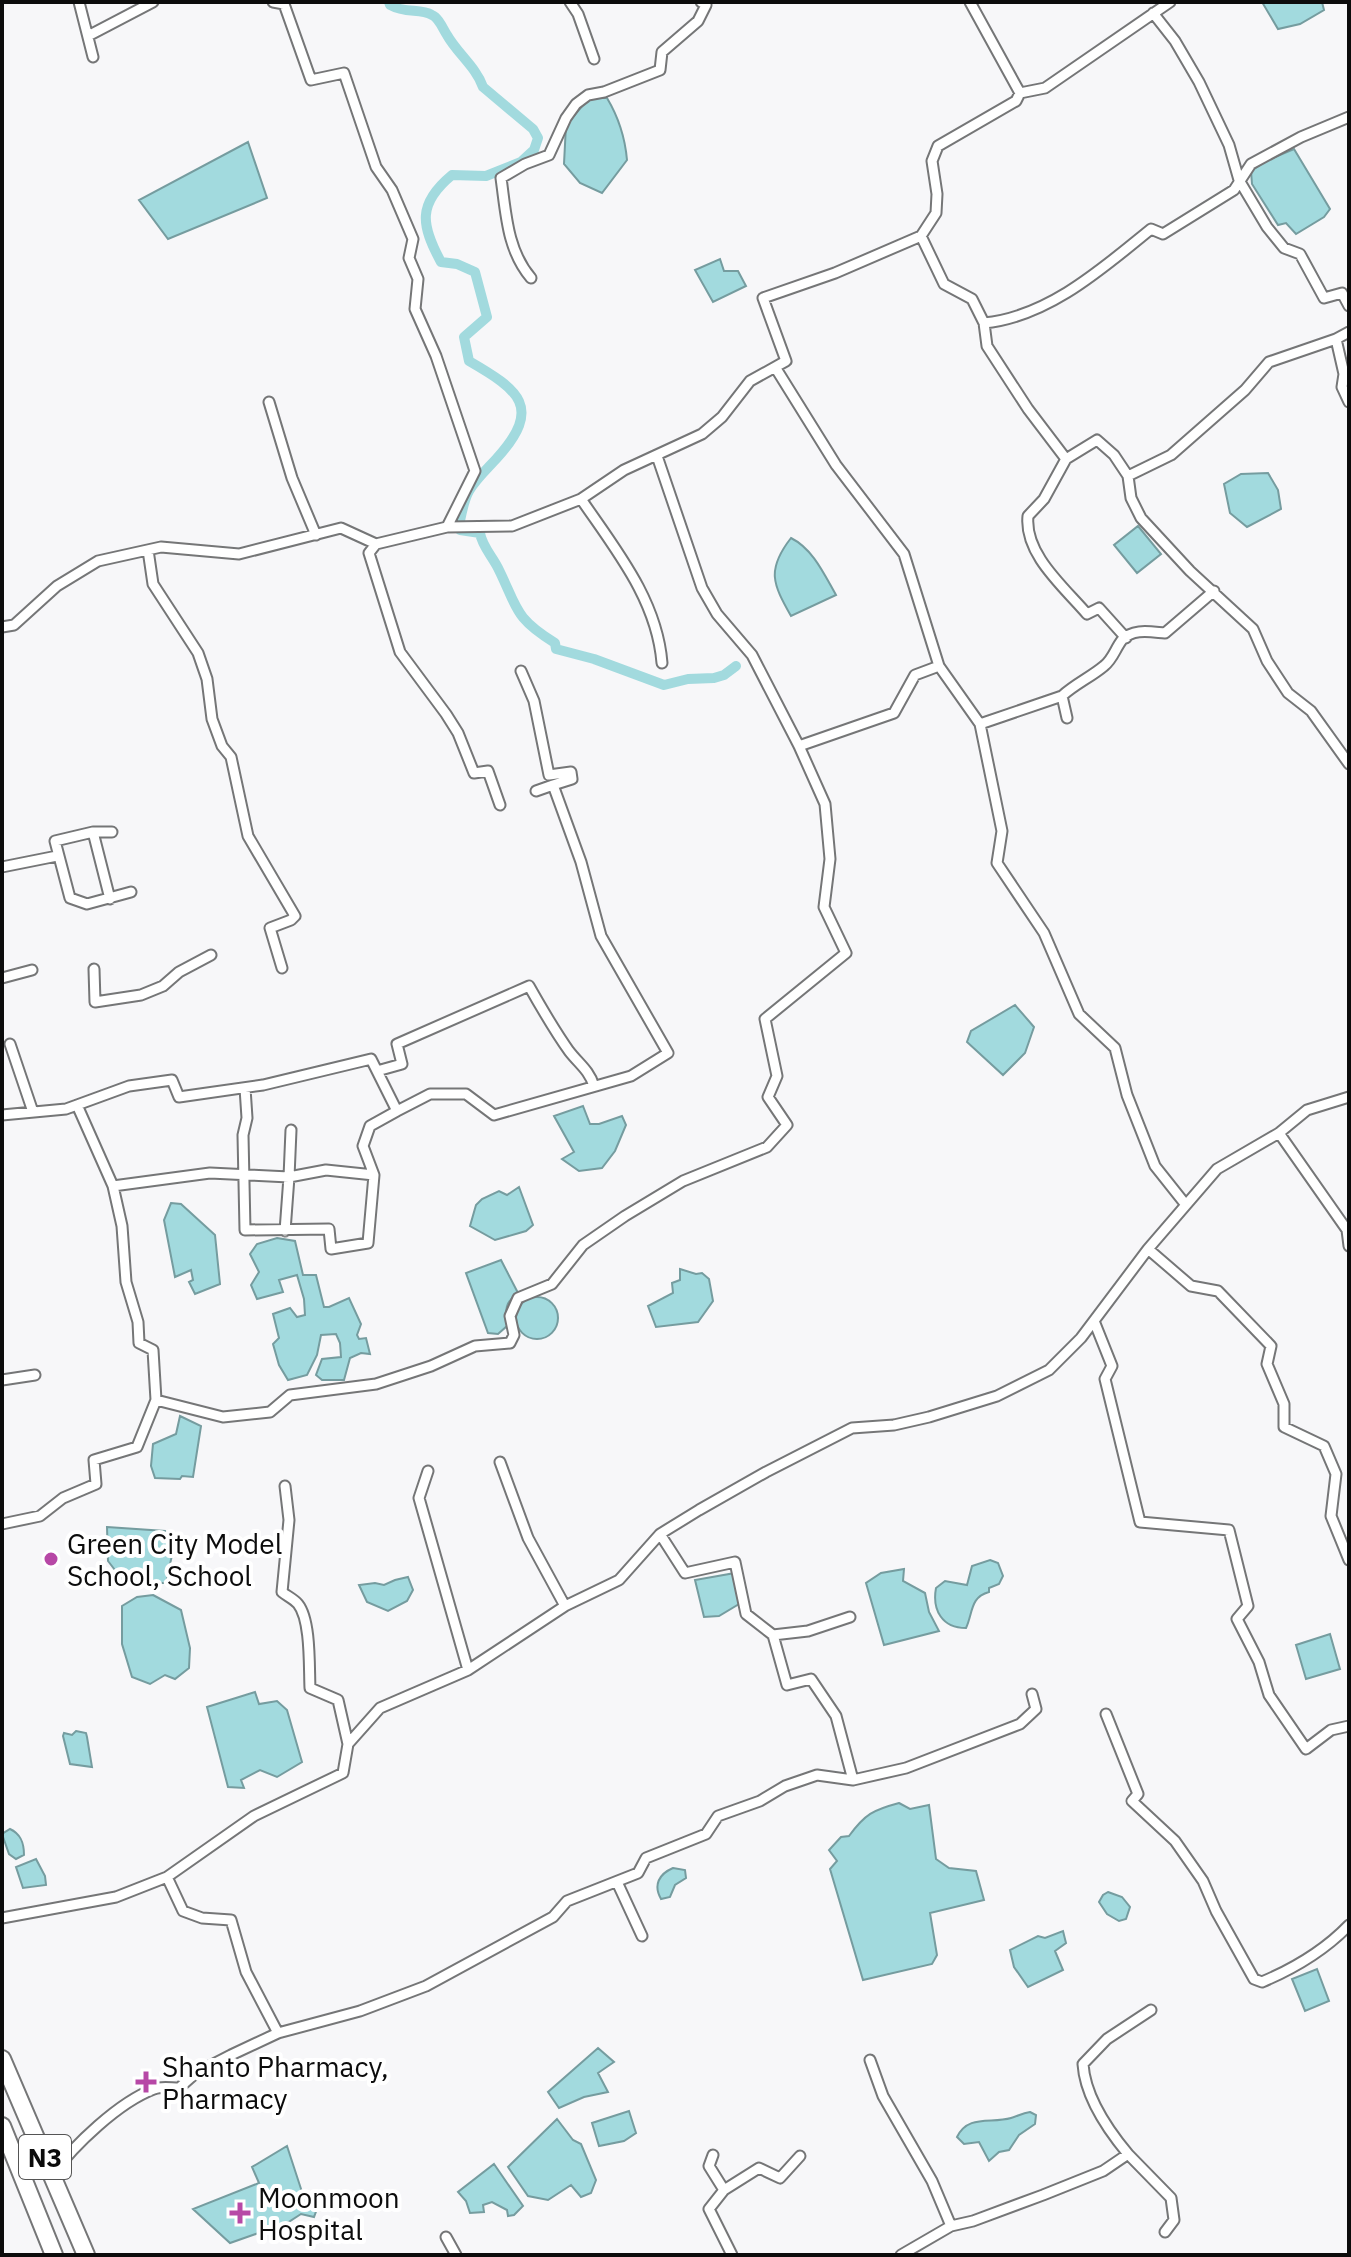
<svg xmlns="http://www.w3.org/2000/svg" width="1351" height="2257" viewBox="0 0 1351 2257" font-family="'IBM Plex Sans',sans-serif">
  <rect width="100%" height="100%" fill="#f7f7f9"/>
  <path fill="#a2dade" stroke="#759c9f" stroke-width="2" d="M1262,2H1322L1324,10L1300,24L1278,29Z
    M589,98H607C619,118 625,137 627,160L602,193L580,183L564,164L566,125Z
    M248,142L267,198L168,239L139,200Z
    M1294,149L1330,209L1324,217L1296,234L1286,223L1278,225L1252,184L1251,171L1266,161Z
    M720,259L724,271H738L746,286L713,302L695,270Z
    M1268,473L1278,490L1281,509L1247,527L1230,513L1224,484L1241,474Z
    M1138,526L1161,554L1137,573L1114,545Z
    M791,538C813,549 824,574 836,595L791,616C773,584 766,570 791,538Z
    M1015,1005L1034,1027L1025,1053L1003,1075L967,1042L971,1031Z
    M583,1106L590,1124H599L622,1116L626,1125L615,1151L602,1168L579,1171L562,1159L574,1152L554,1116Z
    M519,1187L533,1225L526,1231L495,1240L470,1226L476,1205L482,1199L499,1191L507,1195Z
    M171,1203L181,1204L215,1235L220,1284L195,1294L189,1282L193,1280L191,1270L175,1277L164,1220Z
    M277,1238L295,1241L303,1275H316L324,1307H329L349,1298L361,1324L357,1335L359,1339L366,1338L370,1354L361,1353L350,1358L344,1380H322L316,1375L322,1359L341,1357L340,1343L336,1334L321,1335L317,1355L307,1375L288,1380L279,1365L273,1344L279,1338L273,1314L290,1308L297,1317L305,1315L304,1299L297,1275L279,1280L283,1292L257,1299L251,1285L259,1272L250,1254L257,1244Z
    M501,1260L518,1293C505,1302 505,1310 507,1326L498,1334L488,1333L466,1273Z
    M680,1269L696,1274L702,1273L709,1279L713,1301L698,1322L656,1327L648,1306L673,1293L672,1283L680,1280Z
    M516 1318a21 21 0 1 1 42 0a21 21 0 1 1-42 0Z
    M180,1416L201,1426L193,1477L182,1476L180,1479L155,1478L151,1466L153,1444L176,1434Z
    M107,1527L165,1531L172,1555L166,1583H125L108,1561Z
    M990,1560L998,1563L1003,1576L999,1584L989,1588V1592C970,1597 973,1613 966,1628C942,1628 932,1610 936,1588L945,1581L967,1585L972,1566Z
    M904,1569L903,1581L925,1593L929,1612L939,1631L884,1645L866,1583L881,1573Z
    M735,1573L739,1604L719,1616L704,1617L695,1580Z
    M408,1577L413,1590L407,1601L388,1611L367,1602L359,1585L375,1583L384,1585L395,1580Z
    M153,1595L181,1610L190,1648L189,1668L175,1679L165,1675L150,1684L132,1677L122,1644V1606L137,1597Z
    M1330,1634L1340,1669L1306,1679L1296,1645Z
    M255,1692L259,1704L277,1701L287,1710L302,1762L277,1777L260,1770L241,1780L244,1788L228,1787L207,1707Z
    M76,1731L86,1733L87,1737L92,1767L70,1764L63,1736L64,1733L72,1735Z
    M899,1803L910,1809L929,1805L936,1859L949,1868L976,1871L984,1900L930,1913L937,1955L932,1964L863,1980L830,1869L837,1861L829,1850L841,1837L849,1836C865,1814 873,1810 899,1803Z
    M10,1829C21,1834 24,1843 24,1855L16,1859L9,1854L2,1834Z
    M36,1859L45,1876L46,1885L23,1888L16,1867Z
    M673,1868L685,1870L686,1878L675,1885L670,1897L661,1899C653,1885 659,1874 673,1868Z
    M1108,1892L1122,1897L1130,1907L1126,1919L1119,1921L1107,1914L1099,1902L1103,1895Z
    M1063,1931L1066,1943L1055,1951L1063,1970L1028,1987L1014,1967L1010,1950L1038,1936L1045,1938Z
    M1317,1969L1329,2001L1305,2011L1292,1979Z
    M598,2048L614,2062L598,2073L608,2092L584,2097L559,2108L548,2092Z
    M629,2111L636,2133L624,2141L599,2146L592,2123Z
    M1030,2112L1036,2115L1035,2124L1019,2135L1009,2150L999,2152L989,2161L979,2142L964,2144L957,2137C968,2114 991,2124 1011,2118C1018,2116 1022,2113 1030,2112Z
    M557,2119L573,2140L581,2144L596,2180L591,2193L581,2197L571,2185L548,2200L528,2196L508,2167Z
    M287,2146L303,2195L318,2206L314,2217L301,2214L287,2223L230,2243L193,2209L259,2183L252,2167Z
    M494,2164L523,2206L514,2215L508,2216L507,2210L492,2202L483,2205L484,2212L470,2213L466,2201L458,2192Z"/>
  <g fill="none" stroke-linecap="round" stroke-linejoin="round">
    <path stroke="#a2dade" stroke-width="10" d="M389,2L390,5C406,14 420,8 432,15C439,18 443,29 447,35C457,53 476,67 483,87L533,129L538,138L534,150L521,162L486,176L452,175C417,204 421,225 441,262L457,264L475,272L487,317L464,337L469,361C519,390 543,407 497,458C488,468 476,479 469,491C464,500 462,511 460,521
      M460,530L480,533C482,546 492,556 498,568C518,608 513,617 555,643L556,649L594,659L664,685L688,679L714,678L724,675L736,666"/>
    <defs>
      <path id="minor" d="M79,2L93,57
        M570,2L578,14L594,59
        M970,2L1020,93
        M1153,13L1175,41L1199,82L1229,145L1239,180L1267,227L1284,248L1300,254L1324,298L1342,293L1349,306
        M88,36L153,2
        M921,236L944,284L972,299L984,323L987,346L1028,409L1066,459L1097,440L1114,455L1128,476L1131,498L1141,518L1190,571L1253,629L1267,661L1288,693L1311,711L1349,764
        M531,278C507,250 506,213 501,178L525,164L549,155L566,118L576,104L588,95L604,92L660,70L662,52L698,21L706,5L701,2
        M984,323C1048,317 1103,268 1151,229L1163,234L1234,190L1251,164L1301,137L1349,117
        M1336,339L1349,332
        M775,367L836,465L904,554L939,666L980,724L1002,831L997,863L1044,933L1079,1014L1115,1048L1127,1095L1155,1166L1186,1205
        M1349,372L1344,374L1342,387L1349,402
        M269,402L292,478L316,535
        M657,456L702,588L717,614L752,655L799,746
        M1066,459L1044,499L1028,516C1024,554 1064,587 1087,614L1099,608L1126,638
        M1128,476L1171,455L1245,390L1269,362L1336,339L1344,374
        M581,499C616,550 657,600 662,663
        M447,527L512,526L581,499L624,470L702,434L722,417L750,381L786,361L763,298L835,273L921,236L936,213L937,194L932,161L938,146L1016,101L1020,93L1045,88L1170,2
        M376,544L369,553L400,652L446,714L458,733L474,773L488,771L500,805
        M148,550L153,584L198,653L207,679L212,719L222,746L231,757L248,836L295,916L291,920L270,928L282,968
        M2,627L14,625L57,586L98,561L161,547L239,554L341,528L376,544L447,527L475,471L436,356L415,309L418,279L409,258L413,239L392,190L376,167L344,73L311,80L284,4L273,2
        M521,671L534,701L549,775L571,772L572,779L553,785
        M1067,718L1062,696C1075,684 1091,677 1104,666C1113,659 1115,649 1122,640C1133,628 1151,632 1165,633L1214,591
        M980,724L1062,696
        M93,832L110,899
        M112,832H93L55,841L70,898L87,904L131,892
        M2,867L57,856
        M94,969L95,1002L141,995L163,986L179,972L211,955
        M2,978L32,970
        M10,1044L33,1112
        M377,1071L402,1064L397,1044L529,986C542,1009 554,1030 569,1051C579,1064 589,1070 594,1086
        M245,1088L247,1118L243,1135L245,1230L329,1229L331,1249L368,1243L374,1175L363,1146L370,1126L397,1111
        M77,1105L113,1186L122,1226L126,1282L138,1322L139,1343L153,1350L156,1400
        M2,1115L66,1109L129,1086L172,1080L179,1097L263,1085L371,1059L397,1111L430,1094H466L494,1115L631,1076L668,1053L601,936L581,862L553,785L536,791
        M291,1130L289,1177L326,1170L374,1175
        M1279,1133L1347,1230L1349,1246
        M113,1186L210,1173L289,1177L285,1231
        M1148,1249L1191,1286L1218,1291L1271,1346L1267,1364L1284,1404V1427L1324,1446L1336,1474L1331,1516L1349,1560
        M1094,1321L1112,1366L1105,1379L1140,1522L1229,1530L1248,1606L1237,1619L1259,1662L1269,1695L1306,1749L1331,1730L1349,1726
        M2,1380L35,1375
        M500,1462L528,1538L565,1606
        M428,1471L419,1498L468,1670
        M285,1486L289,1520L282,1592C287,1596 294,1599 298,1604C311,1620 309,1667 310,1688L338,1700L348,1744
        M2,1524L40,1516L63,1498L96,1484L94,1460L137,1447L156,1400L223,1417L270,1412L290,1395L376,1384L431,1366L475,1346L510,1343L514,1335L510,1316L518,1298L552,1284L583,1245L625,1216L683,1181L767,1147L787,1125L768,1097L777,1076L765,1019L846,953L824,907L830,859L825,804L799,746L894,713L915,675L939,666
        M660,1534L685,1573L735,1562L746,1614L773,1635L787,1685L811,1679L836,1716L853,1780
        M773,1635L808,1631L850,1617
        M1106,1714L1138,1794L1132,1801L1175,1841L1203,1881L1216,1911L1254,1979L1262,1982C1295,1968 1324,1951 1349,1925
        M167,1877L183,1911L202,1918L231,1920L246,1972L278,2033
        M617,1882L642,1936
        M2,1918L116,1897L167,1877L254,1816L343,1773L348,1744L380,1708L468,1670L565,1606L619,1580L660,1534L699,1510L766,1472L852,1428L894,1425L929,1417L997,1396L1049,1370L1081,1338L1148,1249L1217,1169L1279,1133L1307,1110L1349,1097
        M870,2060L883,2096L932,2181L951,2226
        M1128,2154L1171,2198L1174,2220L1165,2232
        M713,2155L709,2166L724,2190L709,2209L732,2255
        M52,2175C74,2145 119,2102 154,2089C161,2086 171,2088 179,2088L196,2073L231,2055L278,2033L360,2011L426,1986L553,1917L567,1901L638,1873L646,1858L706,1834L718,1816L760,1801L785,1786L817,1775L853,1780L906,1768L1020,1724L1036,1709L1032,1694
        M724,2190L759,2168L780,2178L800,2156
        M446,2237L456,2255
        M901,2255L951,2226L973,2221L1043,2195L1103,2171L1128,2154C1108,2130 1085,2096 1083,2064L1107,2039L1151,2010"/>
      <path id="trunk" d="M2,2059L86,2255
        M2,2126L54,2255"/>
    </defs>
    <use href="#minor" stroke="#757677" stroke-width="13"/>
    <use href="#trunk" stroke="#757677" stroke-width="20"/>
    <use href="#minor" stroke="#fff" stroke-width="9"/>
    <use href="#trunk" stroke="#fff" stroke-width="16"/>
  </g>
  <g fill="#b748a6" stroke="#fff" stroke-width="3">
    <circle cx="51" cy="1559" r="8"/>
    <path d="M142 2070h8v8h8v8h-8v8h-8v-8h-8v-8h8z"/>
    <path d="M236 2201h8v8h8v8h-8v8h-8v-8h-8v-8h8z"/>
  </g>
  <g text-anchor="middle" dominant-baseline="central" stroke-width="8" stroke-linejoin="round" paint-order="stroke">
    <rect fill="#fff" stroke="#555" stroke-width="2" x="19" y="2135" width="52" height="44" rx="6"/>
    <g font-size="26" font-weight="bold" fill="#0c0c0c">
      <text x="45" y="2157">N3</text>
    </g>
    <g font-size="28" fill="#0c0c0c" stroke="#fff" text-anchor="start">
      <text x="67" y="1543">Green City Model<tspan x="67" dy="32">School, School</tspan></text>
      <text x="162" y="2066">Shanto Pharmacy,<tspan x="162" dy="32">Pharmacy</tspan></text>
      <text x="258" y="2197">Moonmoon<tspan x="258" dy="32">Hospital</tspan></text>
    </g>
  </g>
  <rect width="1351" height="2257" fill="none" stroke="#0c0c0c" stroke-width="8"/>
</svg>
